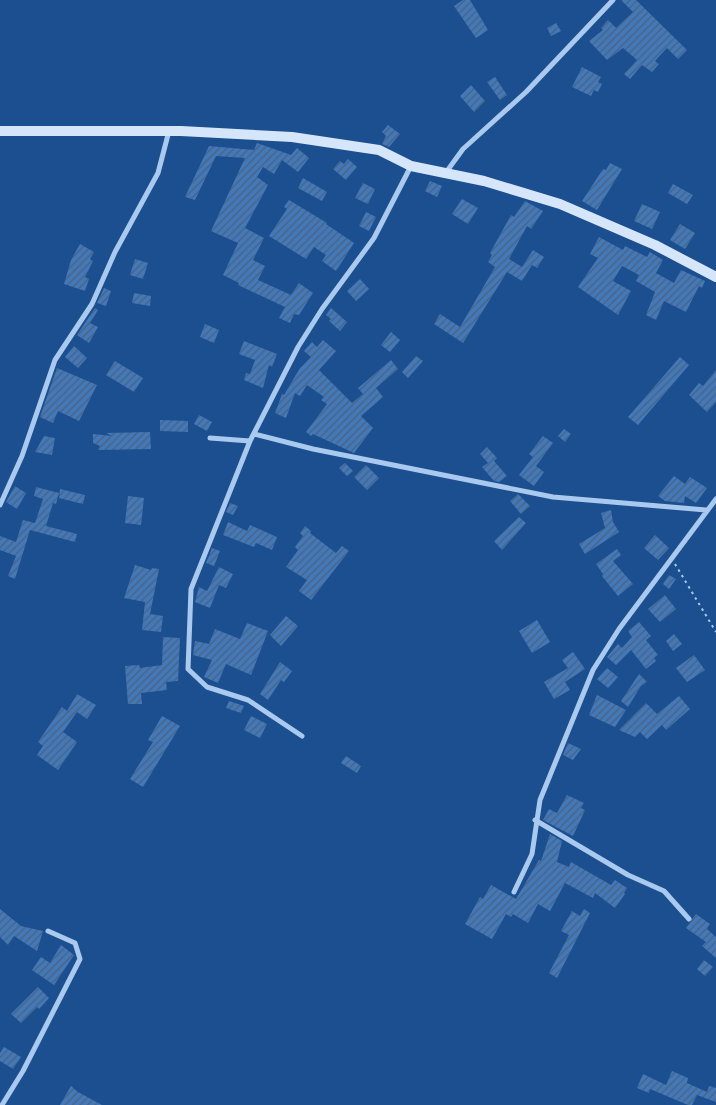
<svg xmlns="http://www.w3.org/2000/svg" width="716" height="1105" viewBox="0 0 716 1105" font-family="Barlow,sans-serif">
  <defs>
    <pattern id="building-hatch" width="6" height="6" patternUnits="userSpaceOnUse" patternTransform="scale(1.25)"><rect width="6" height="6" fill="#4478b7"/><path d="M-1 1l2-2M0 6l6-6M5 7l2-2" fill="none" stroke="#486282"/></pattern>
  </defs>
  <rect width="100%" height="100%" fill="#1b4f8f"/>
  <path fill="url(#building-hatch)" d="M463,0H470L488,30L476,38L454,6Z
    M621,0H636L687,50L678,59L667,48L655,61L659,64L652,72L642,65L630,79L624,74L637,60L623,48L607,60L589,41L603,30L601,28L608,20L616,28L633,12Z
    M556,23L561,31L551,36L547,28Z
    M582,67L601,77L598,82L602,84L598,92L594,90L591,96L572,87Z
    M495,77L507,95L500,100L487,82Z
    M471,85L485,101L474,112L460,96Z
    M388,125L400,134L389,147L382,144L386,136L382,132Z
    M257,143L291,155L297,148L309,158L298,172L282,160L274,174L263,167L257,177L268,185L245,228L264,238L253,260L265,266L258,280L291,295L299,283L313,293L299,315L294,314L290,323L279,318L285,307L238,285L239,283L223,275L238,243L211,231L245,158L216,156L195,200L185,197L209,146L254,150Z
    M348,159L357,167L346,180L333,169L340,161L344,164Z
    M610,163L622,169L597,210L582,201L603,169L606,170Z
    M303,178L327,192L322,201L298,188Z
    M430,181L442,186L437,197L425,191Z
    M363,183L375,189L368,204L355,198Z
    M673,184L693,195L687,204L668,193Z
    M462,199L478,208L468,224L452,214Z
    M289,200L327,223L326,224L354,243L336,271L322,261L326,255L314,247L306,259L269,236L287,209L284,207Z
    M525,201L543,211L531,229L527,226L509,259L522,267L533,250L544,257L537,268L532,265L522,281L507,272L463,343L434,324L440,314L460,327L495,267L488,262L492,255L490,253L511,215L514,217Z
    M642,204L660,212L652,229L634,221Z
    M366,212L376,217L369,231L359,226Z
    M680,224L695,233L685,249L670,240Z
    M599,237L623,250L625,246L647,257L650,252L663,260L656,273L674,283L681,270L705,281L702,288L699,286L686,312L664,301L656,320L646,315L655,292L636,281L639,275L622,266L613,281L631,291L618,315L578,287L598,258L590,254Z
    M80,244L94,252L90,259L93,261L85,277L89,279L85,291L64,284L71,260Z
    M135,259L148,263L143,279L130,275Z
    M360,279L369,289L356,301L347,291Z
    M104,288L111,291L106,306L97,303Z
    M134,293L151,296L150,306L132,303Z
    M95,308L98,310L90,323L98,327L89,343L77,335Z
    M331,308L347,322L340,331L329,321L331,319L326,315Z
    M205,324L219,330L214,343L200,337Z
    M391,332L400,340L390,352L381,345Z
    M323,340L336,351L319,370L352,403L363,394L358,388L391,360L398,369L376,388L383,397L361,416L373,428L354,453L313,434L311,436L306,432L327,404L321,400L324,397L307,385L300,396L295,393L286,418L275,413L282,394L284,395L300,368L311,357L304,351L312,342L317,347Z
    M244,341L277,354L272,367L269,365L263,388L244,380L246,373L250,374L255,360L239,354Z
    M74,346L87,358L78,368L65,357Z
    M416,356L423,361L408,378L402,372Z
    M680,357L689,365L638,425L628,417Z
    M115,361L143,378L134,392L106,375Z
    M57,368L97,385L79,421L58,411L53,423L40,417Z
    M716,370V402L707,412L689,395L699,383L703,386Z
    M199,415L212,422L207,431L194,424Z
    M160,420L188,421V432L160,431Z
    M564,429L571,434L565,442L558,436Z
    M150,432L151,449L98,450L100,446L93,443V434L112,436L106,433Z
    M44,436L55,438L52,455L35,452Z
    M543,436L553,443L536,466L544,472L534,486L519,475L533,457L529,454Z
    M487,447L497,458L494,461L507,476L499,482L494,481L482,467L488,463L480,454Z
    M345,463L353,471L347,476L339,468Z
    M366,465L379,478L367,490L354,477Z
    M674,476L685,484L690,477L707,488L696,503L685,496L684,503L665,501L658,496Z
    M15,486L26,493L17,509L6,502Z
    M36,487L59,493L56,504L53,503L46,526L77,534L75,542L30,530L15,579L8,576L16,556L0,550V536L16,542L23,520L35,523L43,499L34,496Z
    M60,489L85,495L83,504L59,498Z
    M518,494L530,506L521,514L510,501Z
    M128,496L144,498L141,525L125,523Z
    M230,503L238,506L233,515L226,512Z
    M611,510L613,522L619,532L585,554L579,544L605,528L601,513Z
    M519,517L526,523L502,550L494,541Z
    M228,522L247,531L250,525L277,537L272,550L256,543L254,547L223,535Z
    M305,526L311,531L310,533L336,553L342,546L349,551L311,600L299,591L307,580L286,567L298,550L295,547L303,536L300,533Z
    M655,535L669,548L658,560L644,548Z
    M212,548L220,551L214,566L206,563Z
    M617,549L621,555L613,561L633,584L618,596L602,576L603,574L596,564Z
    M135,565L151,570L152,568L159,569L150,614L163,616L161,632L142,630L145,602L124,598Z
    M219,567L233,574L226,588L219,585L210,608L195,602L199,587L207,591Z
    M669,575L676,579L669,589L663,584Z
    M665,595L676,609L660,622L648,609Z
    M286,616L298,626L281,646L270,635Z
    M537,620L550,642L532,653L519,631Z
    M639,622L651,636L646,640L658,655L654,658L656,661L646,669L631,650L616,665L607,657L618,644L622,648L632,637L628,631Z
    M247,623L268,631L251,675L226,664L218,683L204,677L212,660L193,655L195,641L209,644L215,629L240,639Z
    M674,634L682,644L673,651L666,641Z
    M163,637L180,638L178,681L166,682L167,690L141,693L142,704H128L125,666L139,665L140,668L162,665Z
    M573,652L585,669L565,682L570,690L554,699L544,682L568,668L562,660Z
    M694,655L705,670L687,682L676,668Z
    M280,662L292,671L284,682L281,680L268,700L260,694Z
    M607,668L618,677L608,688L597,679Z
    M639,674L647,682L641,686L628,707L621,701Z
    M77,694L96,705L87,719L77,712L63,732L77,742L58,770L37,755L43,746L38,742L62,707L67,711Z
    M597,695L626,710L615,727L589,715Z
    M679,696L690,709L666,730L662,725L647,739L640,732L635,737L619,730L646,703L657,714Z
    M229,701L244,706L241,713L226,708Z
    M162,716L180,726L143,787L130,779L153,742L148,740Z
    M251,716L267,724L260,738L244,730Z
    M568,743L581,749L573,760L563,755Z
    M346,756L361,766L357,773L341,763Z
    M567,795L584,803L581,808L585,810L573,836L543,820L549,809L557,813Z
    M550,834L562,841L557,862L569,867L571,862L611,885L615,880L627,888L624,893L625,894L615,908L595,893L593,898L565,883L550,911L538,904L528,923L513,914L511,917L506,914L492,939L465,924L480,897L483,899L491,885L516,899L539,860L541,861Z
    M0,909L21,926L43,931L37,951L14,936L8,945L0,937Z
    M584,909L590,913L557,978L549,973L569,935L561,931L572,911L580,916Z
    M696,914L710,924L707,929L716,937V958L702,946L706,942L686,928Z
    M61,945L74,955L54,985L32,970L41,957L50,963Z
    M704,960L713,967L705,976L697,969Z
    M38,987L49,998L39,1009L37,1007L21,1023L11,1014Z
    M4,1047L21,1057L13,1069L0,1061V1053Z
    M672,1071L688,1078L687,1083L707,1092L709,1086L716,1088V1102L697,1095L692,1105H688L650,1089L649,1093L637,1088L643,1074L666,1085Z
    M71,1086L78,1092L102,1105H60Z"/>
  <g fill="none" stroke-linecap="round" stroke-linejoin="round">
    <path stroke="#a9c9ee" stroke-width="2" stroke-dasharray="2.5 4" stroke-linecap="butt" d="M675,564L716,632"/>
    <path stroke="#a9c9ee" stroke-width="5" d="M447,171L463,149L526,92L613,0
      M254,434L313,449L553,497L706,510
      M210,438L250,441
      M0,505L22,456L55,360L92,304L115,252L158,173L169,131
      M302,736L248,700L207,687L188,669L191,589L250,441L298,347L322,309L374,238L411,166
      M535,820L628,875L664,891L689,919
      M514,892L532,854L540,800L593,670L619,629L716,499
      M2,1105L23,1071L80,959L75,943L48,931"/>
    <path stroke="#d6e6fa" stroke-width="10" d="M0,131H181L292,137L379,150L411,166L484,181L560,204L655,245L716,277"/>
  </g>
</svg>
